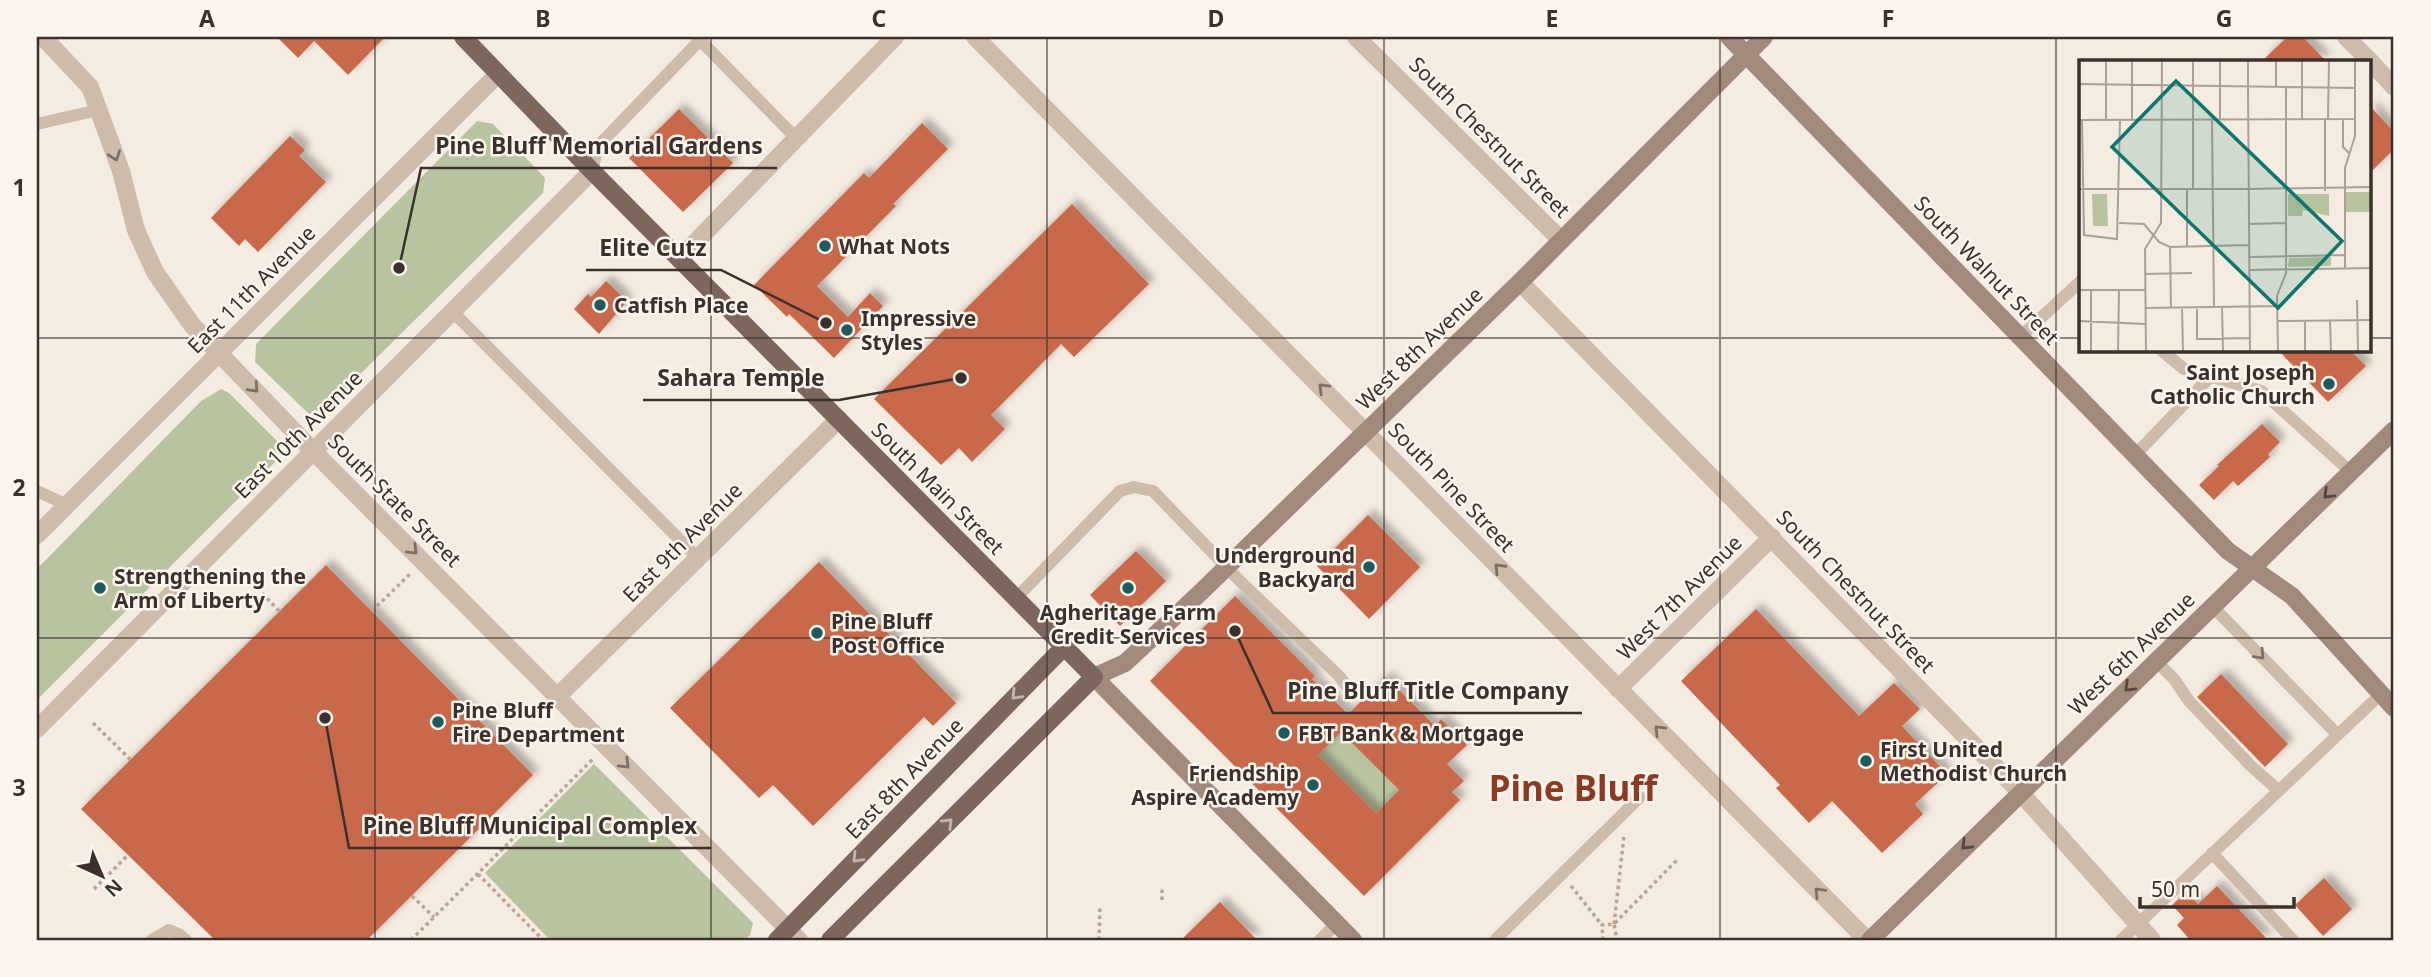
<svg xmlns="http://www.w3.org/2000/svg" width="2431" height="977" viewBox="0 0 2431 977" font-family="'Noto Sans',sans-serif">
  <defs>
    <filter id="shadow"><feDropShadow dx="6" dy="-6" stdDeviation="3.5" flood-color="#0004"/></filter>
  </defs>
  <rect width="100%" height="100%" fill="#f4ebe1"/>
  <path fill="#b8c4a0" d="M477,121L493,124L545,178L543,193L324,410L312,417L255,362L256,344Z
    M221,389L229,393L280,444L277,460L37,700V569L201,401Z
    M1341,732L1399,790L1376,813L1318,755Z
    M594,764L753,923L750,935L745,940H550L485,873Z"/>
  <path fill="#c8694b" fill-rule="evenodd" filter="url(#shadow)" d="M277,37H385L348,75L314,41L298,58Z
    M2287,37H2303L2326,61H2262Z
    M2370,106L2394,132V149L2370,173Z
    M679,109L733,163L683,212L629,158Z
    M922,123L948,149L893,204L896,206L817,286L848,317L870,293L883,306L834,358L789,314L787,317L754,285L864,173L869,178Z
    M290,136L305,150L299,156L326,182L258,252L245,239L239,246L211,218Z
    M1072,204L1149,284L1074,357L1061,344L991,415L1005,429L972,462L959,448L941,465L874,399Z
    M606,281L627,301L599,334L574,309L588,294L591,297Z
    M2278,350H2350L2366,366L2328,402Z
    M2262,424L2280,442L2268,454L2270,457L2238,486L2233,481L2214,500L2199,485L2219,466L2217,465Z
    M1368,515L1420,567L1369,619L1317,566Z
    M1136,551L1166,581L1120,626L1090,595Z
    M819,562L956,703L933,726L924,717L813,826L773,785L759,798L670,708Z
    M326,565L533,775L367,940H215L81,809Z
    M1235,596L1315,676L1312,679L1348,714L1386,677L1435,726L1441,719L1467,745L1447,764L1464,781L1452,792L1460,800L1364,896L1150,681ZM1341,732L1399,790L1376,813L1318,755Z
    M1756,609L1859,716L1894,683L1920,709L1902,726L1947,774L1915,804L1923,814L1882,853L1832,801L1809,823L1776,788L1780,785L1681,681Z
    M2221,674L2288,744L2265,767L2197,697Z
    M2324,878L2352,909L2323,936L2295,905Z
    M2217,886L2268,940H2190L2177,925L2184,918L2172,905L2186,892L2198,904Z
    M1220,902L1257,940H1181Z"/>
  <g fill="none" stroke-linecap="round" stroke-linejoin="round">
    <path stroke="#b9a596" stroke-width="3.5" stroke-dasharray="3.5 3.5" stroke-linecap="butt" d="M437,551L444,544
      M243,573L279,611
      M372,611L410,574
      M93,723L131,760
      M478,874L543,940
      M1571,886L1602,925
      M94,889L128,855
      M412,896L434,917
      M1162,900V888
      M1615,923L1677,860
      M1614,924L1624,836
      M411,940L594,758
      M1099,940L1100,905
      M1603,940L1602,925L1614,924L1617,940"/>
    <path stroke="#cdbbac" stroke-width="12" d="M703,37L700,40L796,138
      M37,124L98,110
      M592,171L598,146L700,40L697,37
      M452,311L698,558
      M2020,337L2081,281
      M2161,350L2184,369L2261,391L2351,472
      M2135,455L2209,378
      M37,491L67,505
      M1016,598L1120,491L1134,487L1153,491L1240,581L1339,676L1349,689
      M2212,606L2337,734
      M2156,661L2174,679L2189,701L2251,766L2278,790
      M2212,853L2293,940
      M152,940L169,930L180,935L186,940
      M1320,940L1337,923
      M1495,940L1640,797
      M2121,940L2381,694"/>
    <path stroke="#cdbbac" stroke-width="18" d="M43,37L90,87L121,171L136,230L155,272L192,325L314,452L799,940
      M975,37L1867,940
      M1356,37L1561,240
      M2346,37L2370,61
      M2370,61L2394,87
      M679,259L895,37
      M1520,282L2020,792L2152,940
      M37,535L498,74
      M1618,689L1772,537
      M558,696L839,419
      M37,729L592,171"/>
    <path stroke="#a18a7d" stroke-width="18" d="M1729,37L2228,551L2292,596L2394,708
      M1353,940L1094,677L1125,663L1201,592L1520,282L1764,37
      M1870,940L2394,430"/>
    <path stroke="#7d675c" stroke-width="18" d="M463,37L592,171L1094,677L830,940
      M777,940L1064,647"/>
  </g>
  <defs><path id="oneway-chevron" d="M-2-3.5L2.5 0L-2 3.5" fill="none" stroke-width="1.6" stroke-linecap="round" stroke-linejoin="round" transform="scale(1.75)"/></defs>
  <g stroke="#7d6f65">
    <use href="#oneway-chevron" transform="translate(115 156) rotate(70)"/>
    <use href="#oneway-chevron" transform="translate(254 388) rotate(47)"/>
    <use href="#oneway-chevron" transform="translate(1323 388) rotate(-135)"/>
    <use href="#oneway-chevron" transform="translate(413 550) rotate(45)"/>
    <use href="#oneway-chevron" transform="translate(1499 568) rotate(-134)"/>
    <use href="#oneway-chevron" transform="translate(2260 655) rotate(46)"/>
    <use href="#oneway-chevron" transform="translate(1659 730) rotate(-135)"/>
    <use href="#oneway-chevron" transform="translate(625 764) rotate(45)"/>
    <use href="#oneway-chevron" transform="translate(1819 892) rotate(-134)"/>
  </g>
  <g stroke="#544640">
    <use href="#oneway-chevron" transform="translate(2328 494) rotate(136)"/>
    <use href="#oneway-chevron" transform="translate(2129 687) rotate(136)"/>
    <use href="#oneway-chevron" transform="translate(1966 845) rotate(135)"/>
  </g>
  <g stroke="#c2b5ac">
    <use href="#oneway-chevron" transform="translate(1016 695) rotate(134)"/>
    <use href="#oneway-chevron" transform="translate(948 823) rotate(-45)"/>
    <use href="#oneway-chevron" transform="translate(857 858) rotate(134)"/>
  </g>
  <path fill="none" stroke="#3b302b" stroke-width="2" stroke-opacity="0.55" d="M375,37V940M711,37V940M1047,37V940M1384,37V940M1720,37V940M2056,37V940M37,338H2081M2370,338H2394M37,638H2394"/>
  <g fill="#1f5a5e" stroke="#fbf5ee" stroke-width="2.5">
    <circle cx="825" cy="246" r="7"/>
    <circle cx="600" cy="305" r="7"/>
    <circle cx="847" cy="330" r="7"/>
    <circle cx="2329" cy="384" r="7"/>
    <circle cx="1369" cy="567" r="7"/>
    <circle cx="100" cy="588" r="7"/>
    <circle cx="1128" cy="588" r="7"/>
    <circle cx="817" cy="633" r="7"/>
    <circle cx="438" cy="722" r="7"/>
    <circle cx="1284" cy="733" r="7"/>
    <circle cx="1866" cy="761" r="7"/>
    <circle cx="1313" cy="785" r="7"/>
  </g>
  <g text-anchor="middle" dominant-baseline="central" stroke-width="5" stroke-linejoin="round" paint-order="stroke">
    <g font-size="21" fill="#3b302b" stroke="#fbf5ee">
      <text transform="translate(1490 137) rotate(45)">South Chestnut Street</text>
      <text transform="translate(1987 270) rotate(46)">South Walnut Street</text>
      <text transform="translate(251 289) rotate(-45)">East 11th Avenue</text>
      <text transform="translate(1419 348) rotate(-44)">West 8th Avenue</text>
      <text transform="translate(298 434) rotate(-45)">East 10th Avenue</text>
      <text transform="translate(1452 487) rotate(46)">South Pine Street</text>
      <text transform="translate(938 488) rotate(45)">South Main Street</text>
      <text transform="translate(395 500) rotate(45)">South State Street</text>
      <text transform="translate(682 542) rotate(-45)">East 9th Avenue</text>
      <text transform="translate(1856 591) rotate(46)">South Chestnut Street</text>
      <text transform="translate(1679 597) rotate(-45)">West 7th Avenue</text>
      <text transform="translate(2131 653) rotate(-44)">West 6th Avenue</text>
      <text transform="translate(904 778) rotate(-46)">East 8th Avenue</text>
    </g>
    <g font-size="21" font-weight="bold" fill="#3b302b" stroke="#fbf5ee" text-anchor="start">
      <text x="839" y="246">What Nots</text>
      <text x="614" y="305">Catfish Place</text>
      <text x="861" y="318">Impressive<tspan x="861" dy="24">Styles</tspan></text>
      <text x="2315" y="372" text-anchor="end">Saint Joseph<tspan x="2315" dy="24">Catholic Church</tspan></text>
      <text x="1355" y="555" text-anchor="end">Underground<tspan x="1355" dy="24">Backyard</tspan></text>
      <text x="114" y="576">Strengthening the<tspan x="114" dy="24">Arm of Liberty</tspan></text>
      <text x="1128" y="612" text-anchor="middle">Agheritage Farm<tspan x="1128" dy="24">Credit Services</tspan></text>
      <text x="831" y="621">Pine Bluff<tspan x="831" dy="24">Post Office</tspan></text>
      <text x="452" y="710">Pine Bluff<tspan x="452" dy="24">Fire Department</tspan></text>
      <text x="1298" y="733">FBT Bank &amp; Mortgage</text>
      <text x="1880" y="749">First United<tspan x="1880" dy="24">Methodist Church</tspan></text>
      <text x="1299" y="773" text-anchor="end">Friendship<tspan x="1299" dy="24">Aspire Academy</tspan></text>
    </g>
    <g font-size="35" font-weight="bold" fill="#8c3b22" stroke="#fbf5ee">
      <text x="1573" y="787">Pine Bluff</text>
    </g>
  </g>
  <g transform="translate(2079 60)">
    <rect width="292" height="292" fill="#f4ebe1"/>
    <path d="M267,132H292V152H267ZM13,134H28L29,166H14ZM209,134H250V156L224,150L223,156H209ZM252,197V206L209,207L210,198Z" fill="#b8c4a0"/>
    <path fill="none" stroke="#aaa098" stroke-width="2" d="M27,1V60M0,24L277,28M169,27V1M169,27L171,292M197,27V1M0,31V60M223,59V1M246,59V131M249,59L250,1M264,59V87L271,94M0,60L277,59M3,60L5,175L38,179L41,60M53,60V1M133,60L135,247M141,60V1M108,128V186M114,128V1M1,129H169M169,129L293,127M266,131V208M266,131V108L276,76V1M40,163L65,164L80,182L91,187L170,185M169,164L207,163M91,187L92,248M170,197L266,195M170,210L293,208M66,214L113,213M0,230H66M278,240L279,292M103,247L104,292M118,247V279L170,278M143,247L144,292M66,248L198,246M0,261L66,264M199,261L293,260M226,261V292M251,261L252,292M12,292V230M39,292L40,230M67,292L66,189L82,163L83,1M199,292L198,236L207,213V27"/>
    <path fill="#0f766e" fill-opacity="0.15" stroke="#0f766e" stroke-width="3.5" d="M97,21L263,181L199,248L33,87Z"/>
    <rect width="292" height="292" fill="none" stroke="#3b302b" stroke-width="3.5"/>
  </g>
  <path fill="none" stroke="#3b302b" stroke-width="2.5" d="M399 268L421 168H777M826 323L721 270H586M961 378L839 400H643M1235 631L1273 713H1582M325 718L349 848H711"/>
  <g fill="#3b302b" stroke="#fbf5ee" stroke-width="2.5">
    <circle cx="399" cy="268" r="7"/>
    <circle cx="826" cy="323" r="7"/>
    <circle cx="961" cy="378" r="7"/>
    <circle cx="1235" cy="631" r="7"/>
    <circle cx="325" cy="718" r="7"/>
  </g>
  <g font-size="23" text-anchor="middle" font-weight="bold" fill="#3b302b" stroke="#fbf5ee" stroke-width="5" stroke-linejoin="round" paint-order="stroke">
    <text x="599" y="154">Pine Bluff Memorial Gardens</text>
    <text x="653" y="256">Elite Cutz</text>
    <text x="741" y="386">Sahara Temple</text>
    <text x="1428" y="699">Pine Bluff Title Company</text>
    <text x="530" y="834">Pine Bluff Municipal Complex</text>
  </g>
  <rect width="2431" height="977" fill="none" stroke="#fbf5ee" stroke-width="77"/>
  <g transform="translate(102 876) rotate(136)" stroke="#fbf5ee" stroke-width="5" paint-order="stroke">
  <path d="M0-5L12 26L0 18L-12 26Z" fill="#3b302b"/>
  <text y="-10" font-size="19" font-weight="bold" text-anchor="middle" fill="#3b302b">N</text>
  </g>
  <path d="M2140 897v10h154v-10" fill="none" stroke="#3b302b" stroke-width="3.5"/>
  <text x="2151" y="897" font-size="21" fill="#3b302b" stroke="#fbf5ee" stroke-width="5" paint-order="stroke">50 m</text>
  <rect x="38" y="38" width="2354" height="901" fill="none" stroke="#3b302b" stroke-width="2.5"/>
  <g font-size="23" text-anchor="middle" font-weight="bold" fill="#3b302b">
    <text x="207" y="27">A</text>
    <text x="543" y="27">B</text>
    <text x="879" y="27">C</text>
    <text x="1216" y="27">D</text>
    <text x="1552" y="27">E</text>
    <text x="1888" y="27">F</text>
    <text x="2224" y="27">G</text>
    <text x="19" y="196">1</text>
    <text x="19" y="496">2</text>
    <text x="19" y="796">3</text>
  </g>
</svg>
